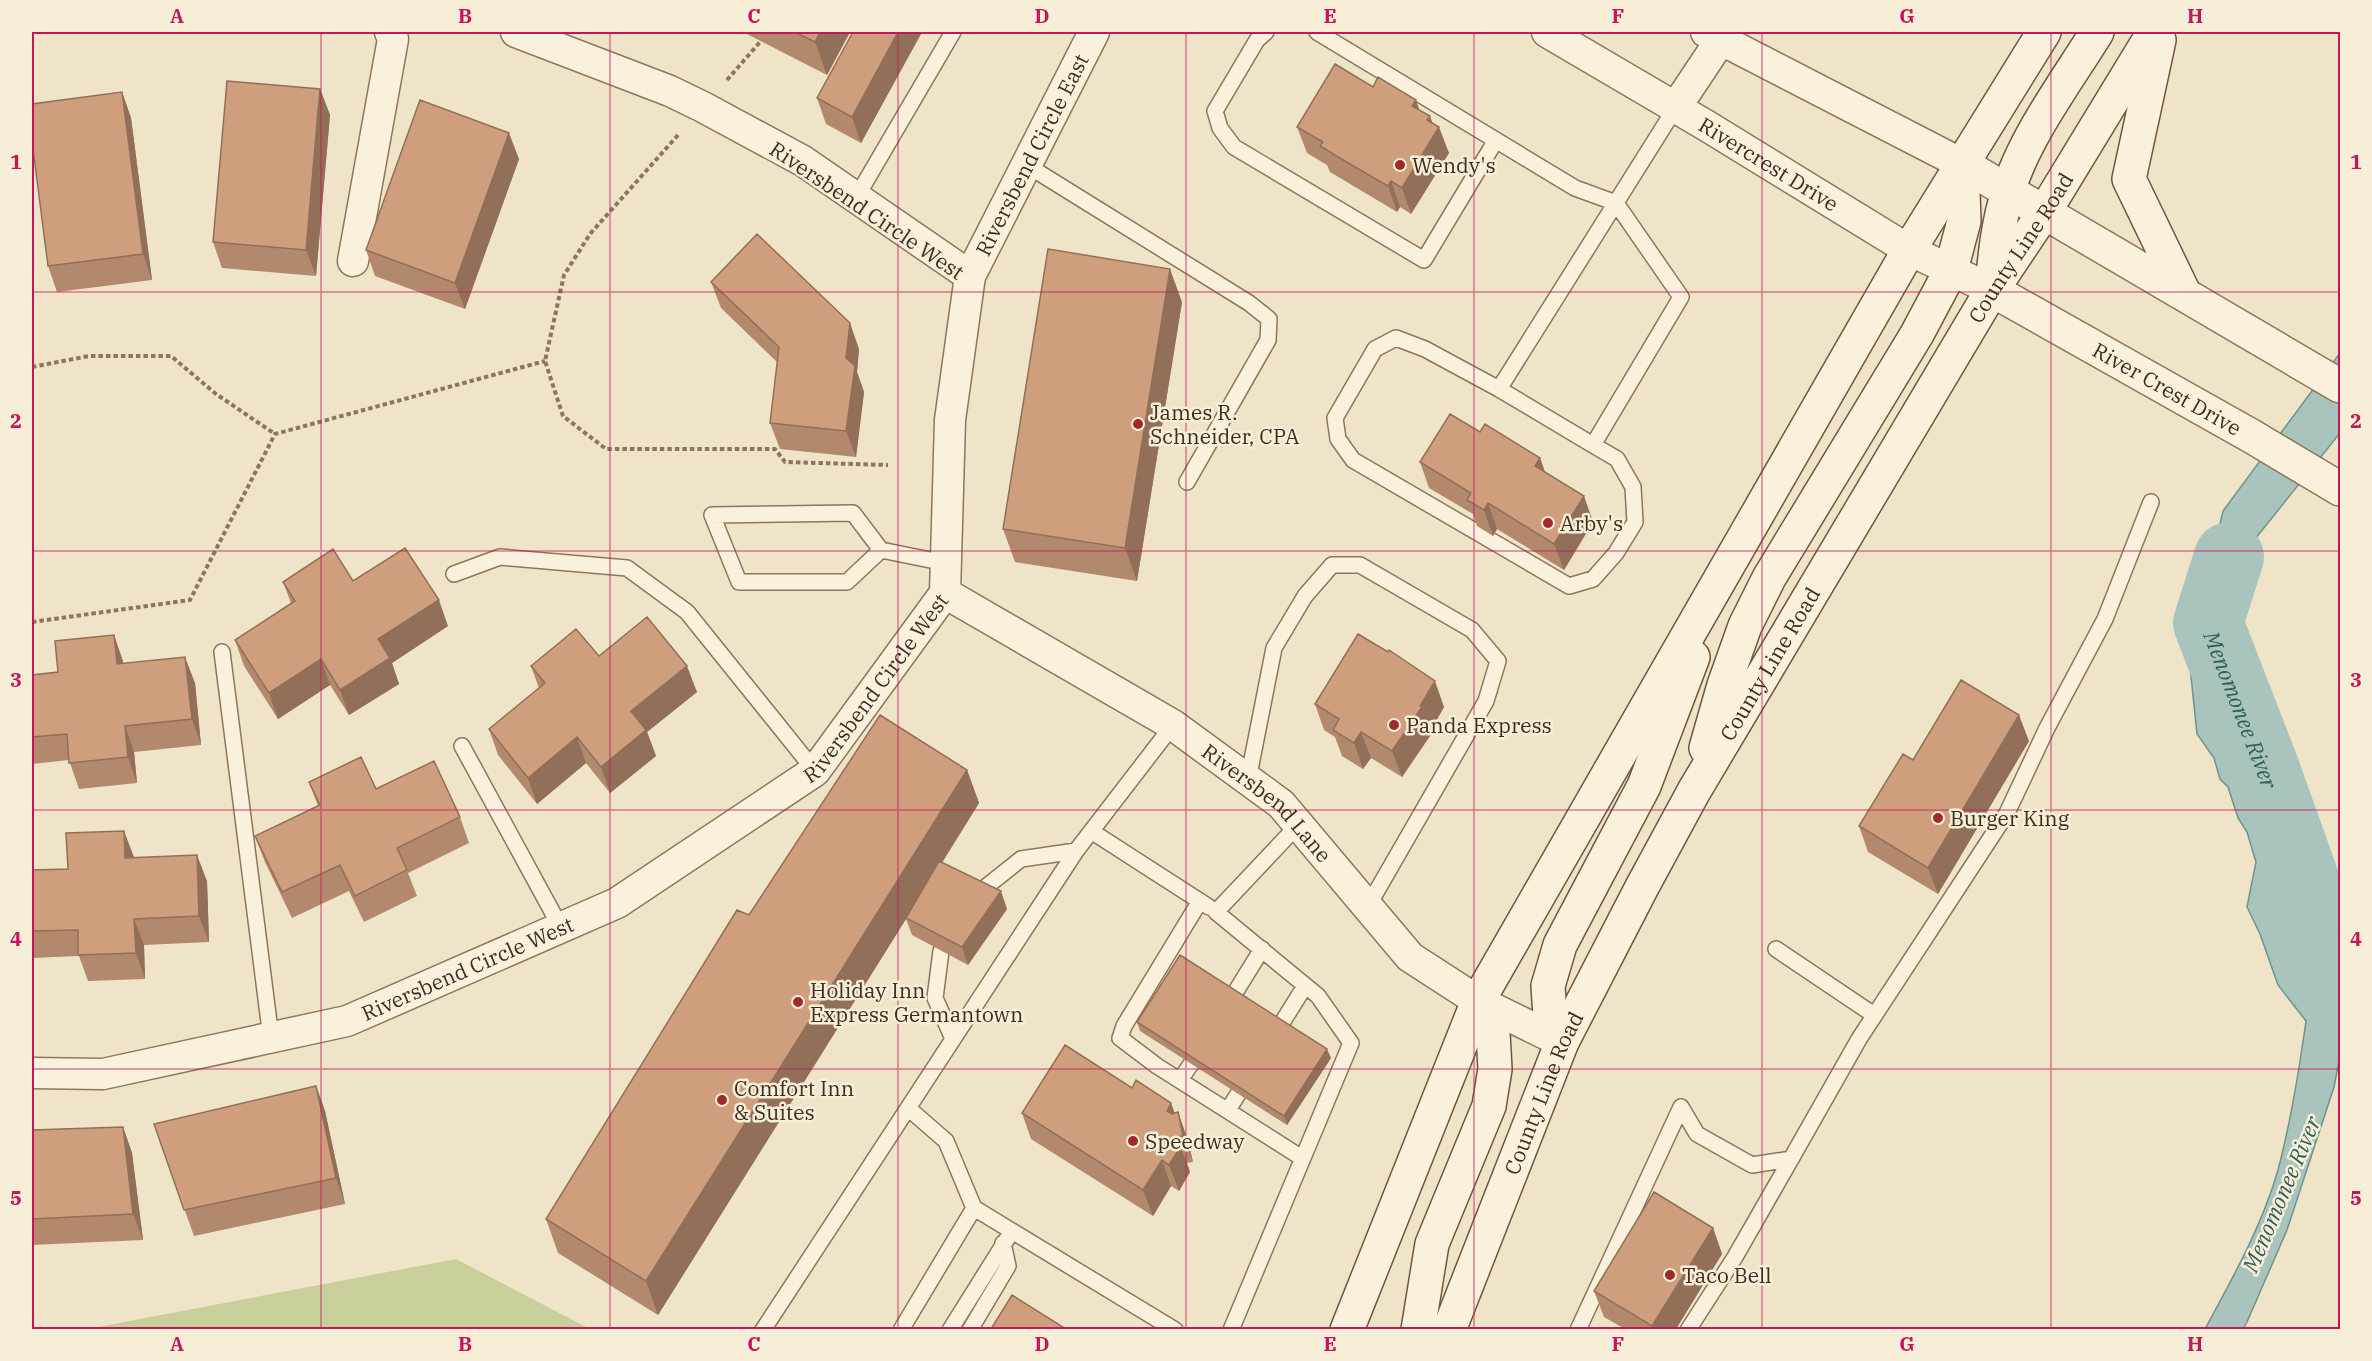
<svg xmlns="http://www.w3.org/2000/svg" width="2372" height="1361" viewBox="0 0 2372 1361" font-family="'IBM Plex Serif',serif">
  <rect width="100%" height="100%" fill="#f0e4c8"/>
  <path fill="#c9cf9b" d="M456,1259L590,1329H87Z"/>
  <path fill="#a9c4bc" stroke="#6f938a" stroke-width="1.5" d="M2340,353V433L2251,544L2230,588L2215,662L2231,721L2280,797L2312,872L2340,957V1056L2334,1087L2287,1230L2247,1322L2243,1329H2205C2232,1279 2262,1226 2278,1170C2291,1121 2299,1071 2306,1021L2278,985L2260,934L2247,907L2256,862L2247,832L2238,818L2228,787L2220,779L2214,758L2197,734L2187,638L2200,608L2223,511Z"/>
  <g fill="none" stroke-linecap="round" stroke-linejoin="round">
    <path stroke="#a9c4bc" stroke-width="70" id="s1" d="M2229,557L2208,623L2265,770L2340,980"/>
    <defs>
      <path id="service" d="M1266,32L1257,40L1215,111L1220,128L1234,147L1424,260L1496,140
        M1317,32L1575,188L1616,203L1681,297L1593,445L1499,389L1676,107
        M1025,164L1249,303L1269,319L1268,340L1187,482
        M856,198L953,32
        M1499,389L1425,349L1396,338L1375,349L1335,418L1338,439L1353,460L1569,586L1593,579L1616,553L1635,522L1633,487L1617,459L1593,445
        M853,513L881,550L847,582H739L712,515Z
        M881,550L945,563
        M454,574L500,557L627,568L687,612L815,771
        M222,652L271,1038
        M462,746L561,928
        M1248,780L1274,648L1305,596L1332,565H1360L1472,630L1498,661L1486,701L1367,908
        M1091,831L1209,907
        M977,894L1021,859L1076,851
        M1200,901L1124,1026L1120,1038L1157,1066L1302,1158
        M1776,949L1874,1015
        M941,951L935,998L953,1039
        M1233,996L1262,949
        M1280,1026L1305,986
        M1180,1080L1191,1064
        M1681,1107L1697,1134L1752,1165L1791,1159L1859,1039L2007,813L2047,728L2105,619L2151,502
        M908,1108L946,1141L974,1208
        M1228,1110L1238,1094
        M763,1330L1076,851L1173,725
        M901,1330L974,1208L1175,1330
        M950,1330L1012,1231
        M970,1330L1008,1266L1003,1243
        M1231,1330L1351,1043L1318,996L1216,912L1298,825
        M1578,1330L1681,1107
        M1688,1330L1735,1257L1791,1159"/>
      <g id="minor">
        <path id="s2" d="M1547,32L1707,126L1909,250L1992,290"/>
        <path d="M1706,32L1962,164"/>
        <path d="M1676,107L1726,32"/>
        <path d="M353,261L393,39L390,32"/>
        <path id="s3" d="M970,276L1094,32"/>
        <path id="s4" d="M945,593L1173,725L1281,804L1410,957L1478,1001L1562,1042"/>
        <path id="s5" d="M32,1073L103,1074L347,1021L617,903L815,771L945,593L950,420L970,276L803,161L703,107L670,91L516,32"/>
      </g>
      <g id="tertiary">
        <path d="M1962,164L2340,386"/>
        <path id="s6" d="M1992,290L2253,437L2340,489"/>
      </g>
      <g id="secondary">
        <path d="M2159,40L2129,179L2184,293"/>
        <path d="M1992,286C1995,254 1998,223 2008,192C2023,139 2068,79 2097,32"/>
        <path d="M1706,748L1724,685L1745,626L1769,578L1917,334L1951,270L1964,221L1962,164"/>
        <path d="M1562,1042L1550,1016L1548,986L1560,945L1644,786L1693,657"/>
        <path d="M1347,1330L1478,1001L1909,250L2044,32"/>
        <path d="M1418,1330L1432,1244L1489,1106L1495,1069L1493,1033L1478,1001"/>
        <path id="s7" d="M1449,1330L1562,1042L1642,887L1694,791L1992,290L2045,211L2154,32"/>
      </g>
    </defs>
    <use href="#service" stroke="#8d765c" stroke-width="18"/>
    <use href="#minor" stroke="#8d765c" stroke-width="33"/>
    <use href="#tertiary" stroke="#8d765c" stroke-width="36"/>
    <use href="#secondary" stroke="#6f573f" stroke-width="36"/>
    <path stroke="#8d765c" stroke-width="4" stroke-dasharray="4.5 3" stroke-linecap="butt" d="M727,80L760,42
      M678,135L590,234L564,275L545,361L563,416L606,449H775L785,462L888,465
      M32,367L89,356H171L216,394L275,434
      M32,622L190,600L275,434L545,361"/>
    <use href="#service" stroke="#faf1dc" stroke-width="15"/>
    <use href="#minor" stroke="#faf1dc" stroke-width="30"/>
    <use href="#tertiary" stroke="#faf1dc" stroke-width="33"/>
    <use href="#secondary" stroke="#faf1dc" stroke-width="33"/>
  </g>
  <path fill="#b2896c" d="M743,32H850L827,75Z
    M853,32H922L861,143L826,124L817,98Z
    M1373,87L1419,110L1432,123L1449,153L1411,214L1400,207L1397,212L1330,172L1327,165L1307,153L1297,127Z
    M320,89L330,115L316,276L222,268L213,242Z
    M122,92L131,118L152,280L57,292L48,266Z
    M519,159L465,309L375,276L366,250Z
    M711,282L859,349L857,372L864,392L856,457L780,449L770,423L777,362L721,308Z
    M1182,302L1137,581L1015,562L1003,529Z
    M1480,432L1540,458L1545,472L1593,522L1564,570L1497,529L1493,536L1477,526L1473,514L1429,488L1420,462Z
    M353,581L448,626L392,663L399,684L349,715L330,685L278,719L244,666L235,640L291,603L283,582Z
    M114,635L123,663L195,683L201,745L134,752L137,783L79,789L69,760L32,764V675L58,672Z
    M599,656L697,692L647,732L656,756L610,793L586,763L537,804L498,755L489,729L539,688L531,666Z
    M1315,704L1444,707L1431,730L1432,733L1402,777L1371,758L1363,769L1342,756L1335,737L1324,730Z
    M2029,741L1938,894L1868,852L1859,826Z
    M967,770L979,803L942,863L1007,909L968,965L912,935L906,919L658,1315L558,1253L546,1219Z
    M309,782L376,789L460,817L469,843L408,873L417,896L364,922L349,891L292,918L265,862L255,836L318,806Z
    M134,857L207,881L209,942L144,945L145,979L88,981L79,956L32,958V870L68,869Z
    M1137,1022L1331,1058L1287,1125L1140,1031Z
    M316,1086L325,1111L345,1204L194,1236L154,1124Z
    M1132,1088L1175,1113L1178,1112L1187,1138L1193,1162L1187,1163L1190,1172L1179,1191L1171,1186L1153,1216L1031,1139L1022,1113Z
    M123,1127L132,1153L143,1240L32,1245V1130Z
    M1713,1228L1722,1254L1676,1329H1625L1604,1317L1594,1291Z"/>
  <path fill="#916f58" d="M820,32H850L827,75L815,42Z
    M898,32H922L861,143L852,117Z
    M320,89L330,115L316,276L306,250Z
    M122,92L131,118L152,280L143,254Z
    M1416,100L1425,126L1412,106Z
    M1430,116L1436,133L1439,127L1449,153L1411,214L1402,188Z
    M509,133L519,159L465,309L455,283Z
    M1391,181L1400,207L1397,212L1388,186Z
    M1170,269L1182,302L1137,581L1125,548Z
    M850,323L859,349L857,372L864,392L856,457L846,431V358Z
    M1540,458L1549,484L1535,466Z
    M1584,496L1593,522L1564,570L1554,544Z
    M1488,503L1497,529L1493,536L1484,510Z
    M439,600L448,626L392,663L399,684L349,715L340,690L378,639Z
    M114,635L123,661L126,690L117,664Z
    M185,657L195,683L201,745L192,719Z
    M321,659L330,685L278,719L269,693Z
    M687,666L697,692L647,732L656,756L610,793L601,767L631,711Z
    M1435,681L1444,707L1431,730L1432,733L1402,777L1392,751Z
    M2019,715L2029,741L1938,894L1928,868Z
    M125,726L134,752L137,783L128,757Z
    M1361,732L1371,758L1363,769L1354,743Z
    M577,737L586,763L537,804L528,778Z
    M967,770L979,803L907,918H906V919L658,1315L646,1281Z
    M124,831L134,857L125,858Z
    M197,855L207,881L209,942L199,916Z
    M1001,891L1007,909L968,965L962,947Z
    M134,919L144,945L145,979L136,953Z
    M1327,1049L1331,1058L1287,1125L1284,1116Z
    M316,1086L325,1111L345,1204L336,1178Z
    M1171,1103L1181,1129L1167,1111Z
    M1178,1112L1187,1138L1193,1162L1183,1136Z
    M123,1127L132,1153L143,1240L133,1214Z
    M1177,1137L1190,1172L1179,1191L1169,1165L1174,1142Z
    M1162,1160L1171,1186L1153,1216L1143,1190Z
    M1713,1228L1722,1254L1676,1329H1654L1652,1326Z"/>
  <path fill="#cf9f7d" stroke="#916f58" stroke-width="1.5" d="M795,32H820L815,42Z
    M853,32H898L852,117L817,98Z
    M1335,64L1373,87L1378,77L1416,100L1412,106L1430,116L1427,120L1439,127L1402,188L1391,181L1388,186L1355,167L1320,146L1323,142L1297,127Z
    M227,81L320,89L306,250L213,242Z
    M122,92L143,254L48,266L32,141V104Z
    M420,100L509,133L455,283L366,250Z
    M757,234L850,323L846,358L855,366L846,431L770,423L779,347L711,282Z
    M1048,249L1170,269L1125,548L1003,529Z
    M1450,414L1480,432L1485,424L1540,458L1535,466L1584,496L1554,544L1488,503L1484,510L1467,500L1471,493L1420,462Z
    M405,548L439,600L378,639L390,658L340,690L321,659L269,693L235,640L295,601L283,582L333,549L353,581Z
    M647,617L687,666L631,711L646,730L601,767L577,737L528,778L489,729L545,683L531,666L576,629L599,656Z
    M1358,634L1388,652L1389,650L1435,681L1420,706L1422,707L1392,751L1361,732L1354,743L1333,730L1339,719L1315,704Z
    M114,635L117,664L185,657L192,719L125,726L128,757L69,763L67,734L32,737V675L58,672L55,641Z
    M1961,680L2019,715L1928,868L1859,826L1903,754L1913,760Z
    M880,715L967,770L646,1281L546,1219L737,910L749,915Z
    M361,757L376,789L434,761L460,817L397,848L407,870L355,896L340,865L282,892L255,836L320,805L309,782Z
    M124,831L125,858L197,855L199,916L134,919L136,953L78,955V930L32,931V870L68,869L66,833Z
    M939,861L1001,891L962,947L906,918Z
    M1180,955L1327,1049L1284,1116L1137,1022Z
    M1065,1045L1132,1088L1136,1080L1171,1103L1167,1111L1172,1114L1178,1112L1183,1136L1177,1137L1174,1142L1181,1146L1169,1165L1162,1160L1143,1190L1022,1113Z
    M316,1086L336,1178L184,1210L154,1124Z
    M123,1127L133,1214L32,1219V1130Z
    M1654,1192L1713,1228L1652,1326L1594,1291Z
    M1012,1295L1066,1329H991Z"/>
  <path fill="none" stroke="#c2185b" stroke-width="1.5" stroke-opacity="0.55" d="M321,32V1330M610,32V1330M898,32V1330M1186,32V1330M1474,32V1330M1762,32V1330M2051,32V1330M32,292H2340M32,551H2340M32,810H2340M32,1069H2340"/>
  <g fill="#9e2a2b" stroke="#f7eed8" stroke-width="2">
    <circle cx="1400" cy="165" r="6"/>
    <circle cx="1138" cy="424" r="6"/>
    <circle cx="1548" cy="523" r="6"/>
    <circle cx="1394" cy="725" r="6"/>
    <circle cx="1938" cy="818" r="6"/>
    <circle cx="798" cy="1002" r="6"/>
    <circle cx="722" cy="1100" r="6"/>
    <circle cx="1133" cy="1141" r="6"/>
    <circle cx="1670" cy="1275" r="6"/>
  </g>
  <g text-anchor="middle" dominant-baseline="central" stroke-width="5" stroke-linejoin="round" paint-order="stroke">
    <g font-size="21" fill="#3d2e20" stroke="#f7eed8">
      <text stroke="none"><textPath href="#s3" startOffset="136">Riversbend Circle East</textPath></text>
      <text stroke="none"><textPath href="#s2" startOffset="258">Rivercrest Drive</textPath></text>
      <text transform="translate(867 210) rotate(34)">Riversbend Circle West</text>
      <text stroke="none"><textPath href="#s7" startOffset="1227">County Line Road</textPath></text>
      <text stroke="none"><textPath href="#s6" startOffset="201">River Crest Drive</textPath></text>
      <text stroke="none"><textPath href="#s7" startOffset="741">County Line Road</textPath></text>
      <text stroke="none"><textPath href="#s5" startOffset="956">Riversbend Circle West</textPath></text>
      <text stroke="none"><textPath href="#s4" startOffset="386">Riversbend Lane</textPath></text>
      <text stroke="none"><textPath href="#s5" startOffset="452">Riversbend Circle West</textPath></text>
      <text stroke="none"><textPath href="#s7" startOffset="255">County Line Road</textPath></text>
    </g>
    <g font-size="21" fill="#3d2e20" stroke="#f7eed8" text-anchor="start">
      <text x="1412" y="165">Wendy's</text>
      <text x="1150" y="412">James R.<tspan x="1150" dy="24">Schneider, CPA</tspan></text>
      <text x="1560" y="523">Arby's</text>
      <text x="1406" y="725">Panda Express</text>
      <text x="1950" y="818">Burger King</text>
      <text x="810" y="990">Holiday Inn<tspan x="810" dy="24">Express Germantown</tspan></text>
      <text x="734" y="1088">Comfort Inn<tspan x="734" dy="24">&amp; Suites</tspan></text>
      <text x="1145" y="1141">Speedway</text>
      <text x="1682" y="1275">Taco Bell</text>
    </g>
    <g font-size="22" font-style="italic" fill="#2f5d5a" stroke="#f7eed8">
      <text stroke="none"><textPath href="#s1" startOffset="162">Menomonee River</textPath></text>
      <text transform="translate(2281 1194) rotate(-67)">Menomonee River</text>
    </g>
  </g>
  <rect width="2372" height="1361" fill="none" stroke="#f7eed8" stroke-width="66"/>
  <rect x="33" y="33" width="2306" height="1295" fill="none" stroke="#c2185b" stroke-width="2"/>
  <g font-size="20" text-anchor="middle" font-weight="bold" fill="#c2185b">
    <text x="177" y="23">A</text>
    <text x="465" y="23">B</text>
    <text x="754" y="23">C</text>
    <text x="1042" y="23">D</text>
    <text x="1330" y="23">E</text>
    <text x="1618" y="23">F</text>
    <text x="1907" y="23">G</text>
    <text x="2195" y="23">H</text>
    <text x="16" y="169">1</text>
    <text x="2356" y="169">1</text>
    <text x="16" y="428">2</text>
    <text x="2356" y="428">2</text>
    <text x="16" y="687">3</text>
    <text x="2356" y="687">3</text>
    <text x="16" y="946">4</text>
    <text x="2356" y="946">4</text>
    <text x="16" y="1205">5</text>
    <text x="2356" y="1205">5</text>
    <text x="177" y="1351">A</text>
    <text x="465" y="1351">B</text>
    <text x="754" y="1351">C</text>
    <text x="1042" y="1351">D</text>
    <text x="1330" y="1351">E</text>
    <text x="1618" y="1351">F</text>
    <text x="1907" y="1351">G</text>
    <text x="2195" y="1351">H</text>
  </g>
</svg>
